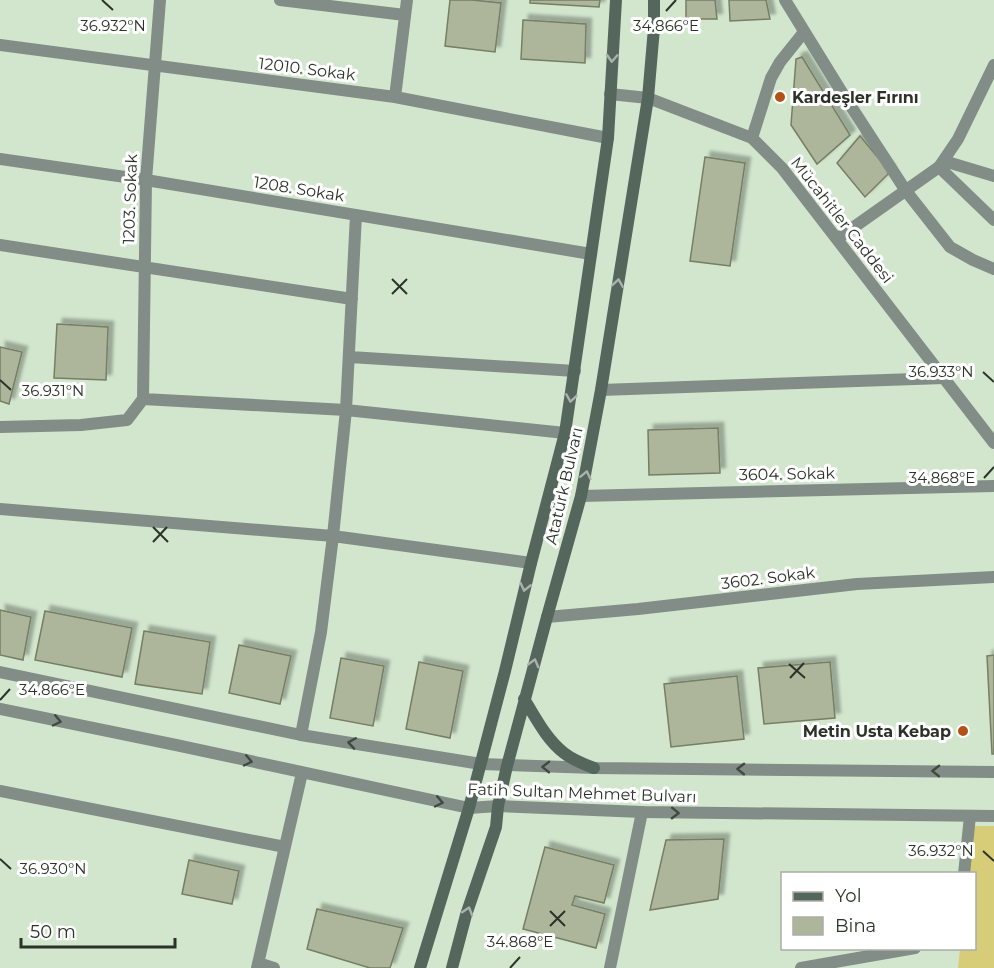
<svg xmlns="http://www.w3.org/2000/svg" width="994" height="968" viewBox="0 0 994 968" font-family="Montserrat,sans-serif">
  <defs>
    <filter id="shadow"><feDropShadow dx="5.5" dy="-5.5" stdDeviation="1.5" flood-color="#0004"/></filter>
  </defs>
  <rect width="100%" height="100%" fill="#d1e6cd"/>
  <path fill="#d7cd78" d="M969,826H994V968H958L960,949L974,948V874L966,873Z"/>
  <path fill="#adb69b" stroke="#767e64" stroke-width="1.5" filter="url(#shadow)" d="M450,0H472L501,3L495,52L445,46Z
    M530,0H600L599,7L530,3Z
    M686,0H715L717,19H686Z
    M729,0H766L770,19L730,21Z
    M523,20L586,24L585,63L521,59Z
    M802,57L850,135L817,164L791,125L796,59Z
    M860,136L890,172L865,197L837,163Z
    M705,157L745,163L730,266L690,261Z
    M57,324L108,327L106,380L54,378Z
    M0,347L22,352L9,404L0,401Z
    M718,428L720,473L649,475L648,430Z
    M0,610L31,617L23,660L0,655Z
    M45,611L132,628L122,677L35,660Z
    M144,631L210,642L202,694L135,684Z
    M239,645L291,656L280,704L229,693Z
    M994,655V754H992L987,656Z
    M341,658L384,666L373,726L330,718Z
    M419,662L463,671L450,738L406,729Z
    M830,662L835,718L764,724L758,668Z
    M737,676L744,739L671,747L664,684Z
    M724,839L718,899L650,910L666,840Z
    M545,847L614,865L604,903L575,896L572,905L605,914L596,948L523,929Z
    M189,860L239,871L232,904L182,894Z
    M317,909L403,928L390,968H370L307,949Z"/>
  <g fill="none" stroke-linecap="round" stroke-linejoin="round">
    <path stroke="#818d86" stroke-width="12" d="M280,0L405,15
      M785,0L841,91L906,191L950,247L973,260L994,269
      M0,45L395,97L608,138
      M395,97L407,0
      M752,138L771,78L780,62L804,32
      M0,159L146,180L591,254
      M944,161L994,176
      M939,167L994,220
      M0,245L352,299
      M350,357L575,371
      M601,390L944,378
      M143,399L146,180L160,0
      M143,399L346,410L356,215
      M0,427L81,425L127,420L143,399
      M581,496L994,486
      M0,509L333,536L531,563
      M547,617L638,609L857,584L994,577
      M301,735L321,632L333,536L346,410L565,433
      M0,791L285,847
      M964,874L970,816
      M258,963L274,968
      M257,968L302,773
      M610,968L642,812
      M801,968L915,948"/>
    <path stroke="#818d86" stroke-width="12" d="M610,94L648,98L752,138L782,168L994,443
      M837,239L939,167L958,139L994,65
      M0,672L301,735L481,764L594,768L994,772
      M0,709L176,745L469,808L498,806L642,812L994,816"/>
    <path stroke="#55665c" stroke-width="12" d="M524,699C536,718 546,739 564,753C573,760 583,764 594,768
      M420,968L469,808L505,671L531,563L565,433L608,138L616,0
      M452,968L466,915L496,827L498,806L507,766L547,617L581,496L601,390L648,98L654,28V0"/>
  </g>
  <defs><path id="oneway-chevron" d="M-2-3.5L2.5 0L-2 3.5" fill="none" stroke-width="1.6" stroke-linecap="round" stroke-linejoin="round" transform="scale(1.5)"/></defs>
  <g stroke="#aab2ae">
    <use href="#oneway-chevron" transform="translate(612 58) rotate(93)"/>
    <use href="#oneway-chevron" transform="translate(618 283) rotate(-81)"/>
    <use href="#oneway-chevron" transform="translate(571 398) rotate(99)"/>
    <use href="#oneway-chevron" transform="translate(586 475) rotate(-78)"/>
    <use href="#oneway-chevron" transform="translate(525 587) rotate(103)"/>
    <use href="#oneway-chevron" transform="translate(534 663) rotate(-75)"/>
    <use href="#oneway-chevron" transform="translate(468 911) rotate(-73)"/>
  </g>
  <g stroke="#404a40">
    <use href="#oneway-chevron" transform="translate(57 721) rotate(12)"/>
    <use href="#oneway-chevron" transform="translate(352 743) rotate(-171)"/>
    <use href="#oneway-chevron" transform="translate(248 761) rotate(12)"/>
    <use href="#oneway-chevron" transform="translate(546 767) rotate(-179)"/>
    <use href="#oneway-chevron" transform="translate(741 769) rotate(-179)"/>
    <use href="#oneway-chevron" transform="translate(936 771) rotate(-179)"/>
    <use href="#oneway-chevron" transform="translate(439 802) rotate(12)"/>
    <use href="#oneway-chevron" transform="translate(675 813) rotate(1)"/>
  </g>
  <path fill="none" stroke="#2b3329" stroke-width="2" d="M102,0L113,10M666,11L676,0M392,279L407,294M392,294L407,279M983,372L994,382M0,380L11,390M984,478L994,467M153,527L168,542M153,542L167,527M789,664L805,678M790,678L804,663M0,700L10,689M983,851L994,861M0,859L11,869M550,911L565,926M550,926L565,911M510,968L520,957"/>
  <g fill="#b35117" stroke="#fff" stroke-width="2">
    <circle cx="780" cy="97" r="6"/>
    <circle cx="963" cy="731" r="6"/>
  </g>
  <g text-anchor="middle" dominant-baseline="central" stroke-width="6" stroke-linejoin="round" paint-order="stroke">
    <g font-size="16" fill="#2b3329" stroke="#fff">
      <text transform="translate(307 69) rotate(7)">12010. Sokak</text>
      <text transform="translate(299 189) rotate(9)">1208. Sokak</text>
      <text transform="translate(130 199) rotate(-88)">1203. Sokak</text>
      <text transform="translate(842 220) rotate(52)">Mücahitler Caddesi</text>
      <text transform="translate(787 474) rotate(-1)">3604. Sokak</text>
      <text transform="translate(564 486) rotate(-77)">Atatürk Bulvarı</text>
      <text transform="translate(768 578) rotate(-7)">3602. Sokak</text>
      <text transform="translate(582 793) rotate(2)">Fatih Sultan Mehmet Bulvarı</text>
    </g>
    <g font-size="16" font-weight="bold" fill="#2b3329" stroke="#fff" text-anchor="start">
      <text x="792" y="97">Kardeşler Fırını</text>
      <text x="951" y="731" text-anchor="end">Metin Usta Kebap</text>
    </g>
  </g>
  <g font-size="15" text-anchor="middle" fill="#2b3329" stroke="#fff" stroke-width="6" stroke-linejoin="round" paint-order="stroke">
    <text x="113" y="31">36.932°N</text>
    <text x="666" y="31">34.866°E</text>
    <text x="941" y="377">36.933°N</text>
    <text x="53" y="396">36.931°N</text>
    <text x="942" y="483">34.868°E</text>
    <text x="52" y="695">34.866°E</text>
    <text x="941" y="856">36.932°N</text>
    <text x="53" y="874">36.930°N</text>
    <text x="520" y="947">34.868°E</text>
  </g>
  <rect x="781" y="872" width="195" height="78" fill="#ffffff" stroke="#aaada9" stroke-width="1.5"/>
  <rect x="793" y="892" width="30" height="9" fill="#55665c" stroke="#aaada9" stroke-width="1.5"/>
  <text x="835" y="902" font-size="18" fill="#2b3329">Yol</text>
  <rect x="793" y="917" width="30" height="18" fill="#adb69b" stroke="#aaada9" stroke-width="1.5"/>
  <text x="835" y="932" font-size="18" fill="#2b3329">Bina</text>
  <path d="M21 938v9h154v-9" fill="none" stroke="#2b3329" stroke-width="3"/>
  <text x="30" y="938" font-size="18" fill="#2b3329" stroke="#ffffff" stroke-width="4.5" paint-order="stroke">50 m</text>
</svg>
